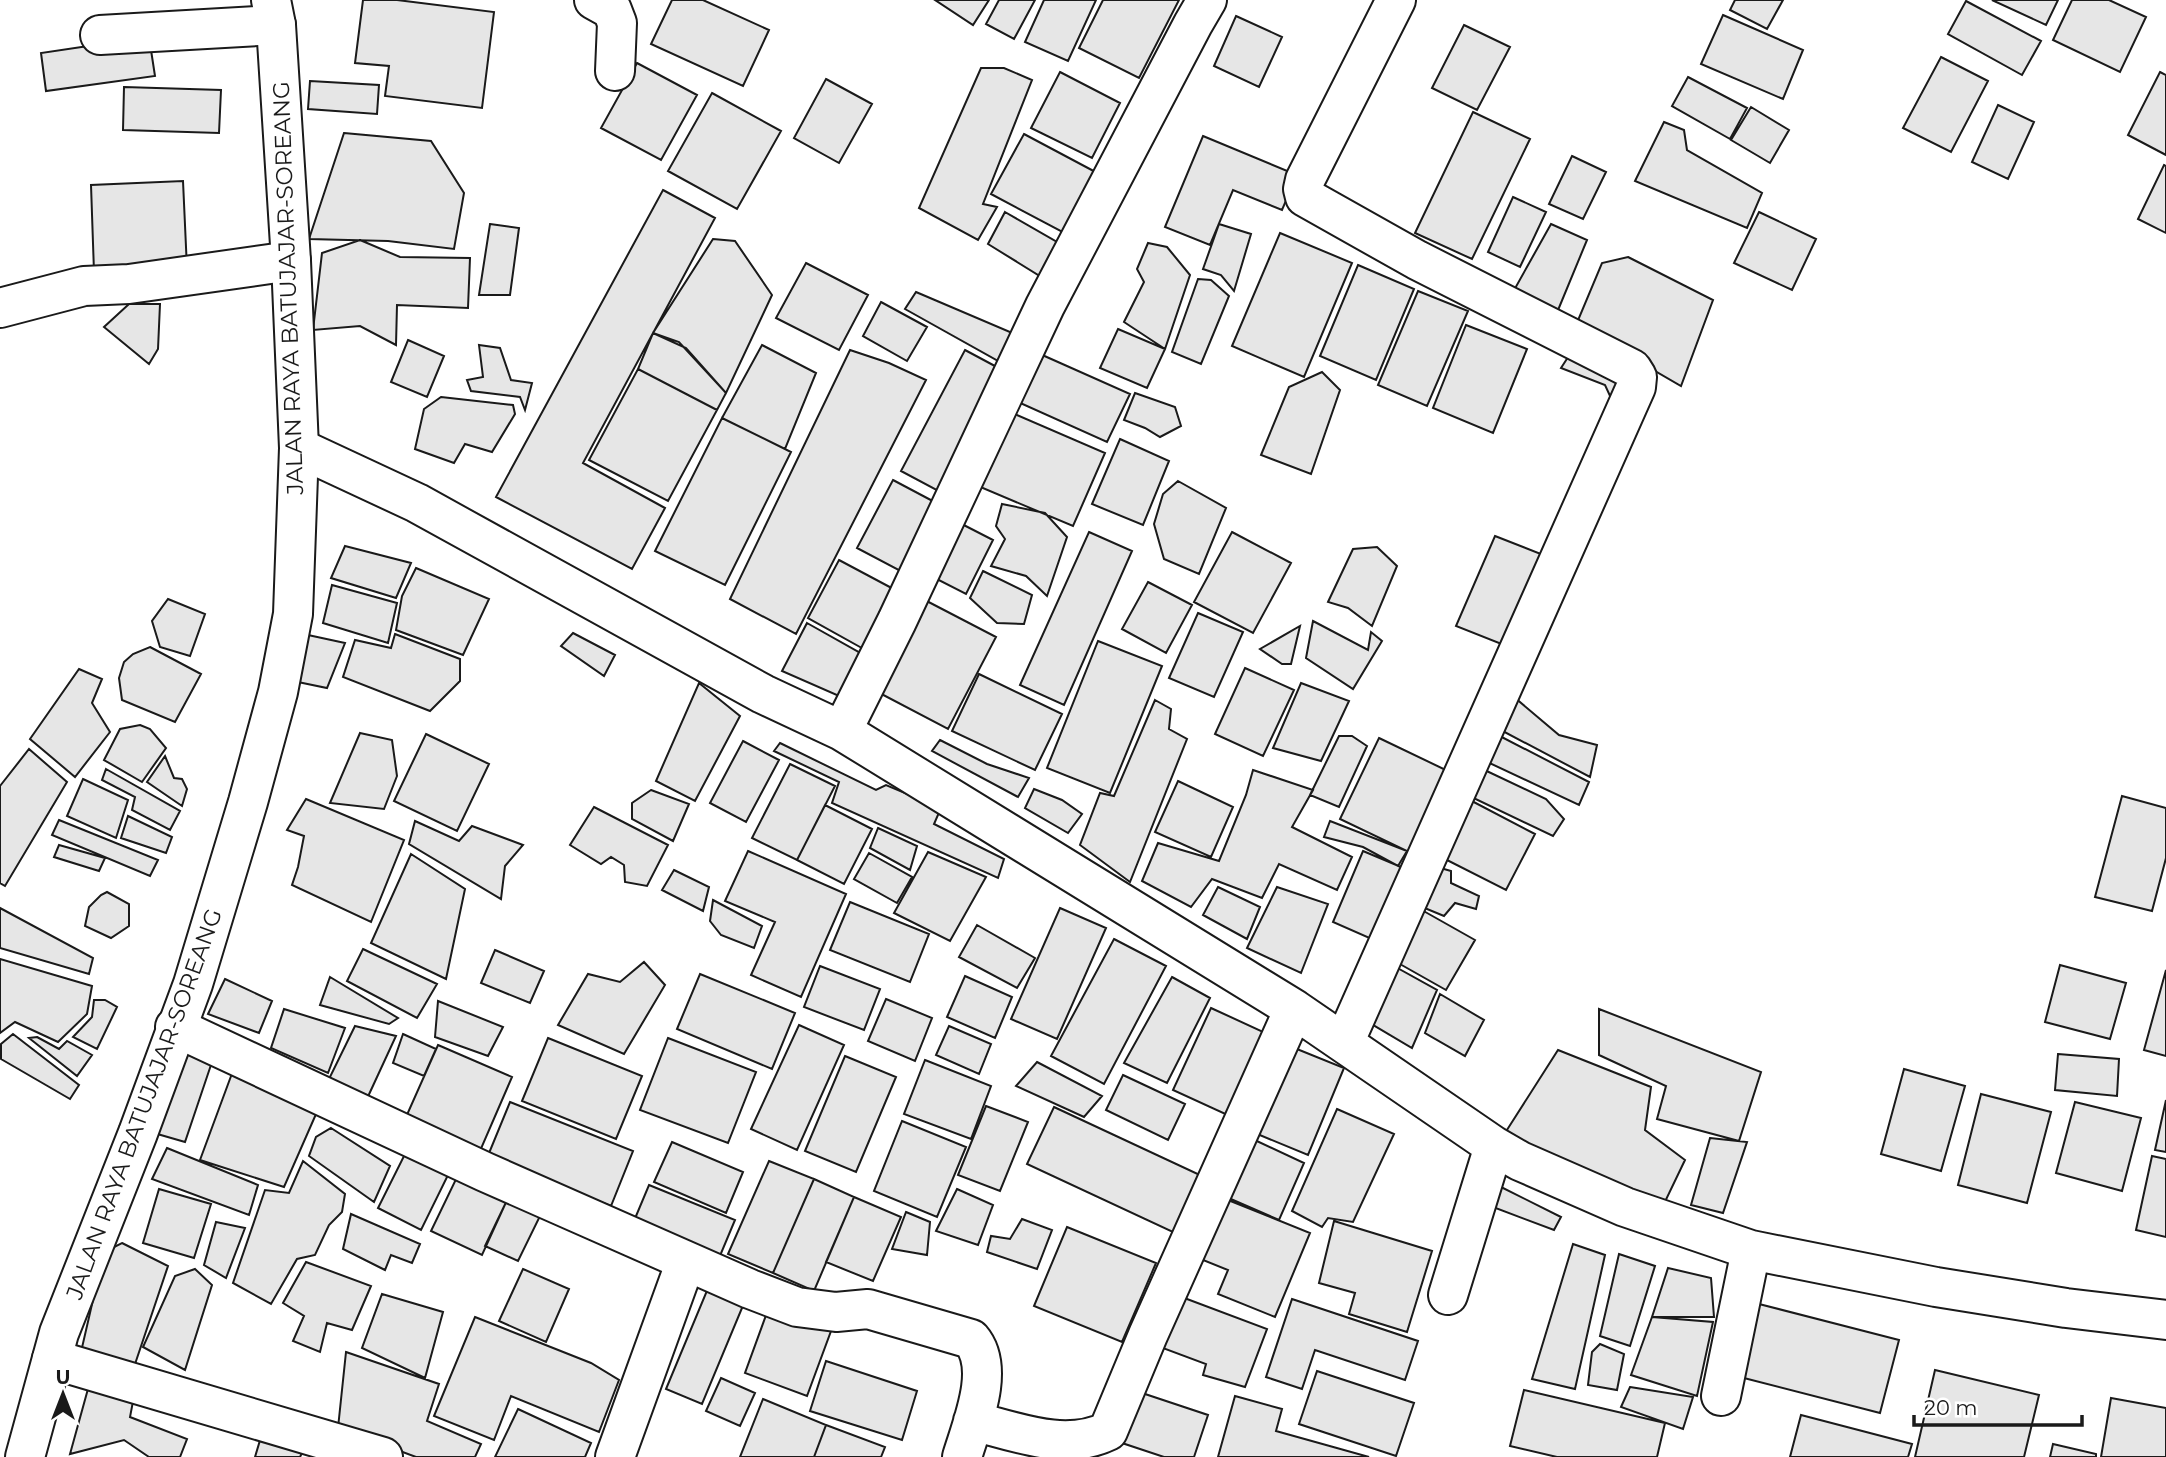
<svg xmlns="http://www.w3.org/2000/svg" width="2166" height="1457" viewBox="0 0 2166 1457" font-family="Montserrat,sans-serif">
  <rect width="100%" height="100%" fill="#fff"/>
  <path fill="#e6e6e6" stroke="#1a1a1a" stroke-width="2" d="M363,0H397L494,12L482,108L385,96L389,66L355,63Z
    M672,0H703L769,30L743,86L651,44Z
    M935,0H989L973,25Z
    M999,0H1035L1014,39L986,24Z
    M1044,0H1096L1068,61L1025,42Z
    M1103,0H1179L1139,78L1079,48Z
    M1735,0H1783L1767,29L1730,10Z
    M1992,0H2058L2046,25Z
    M2072,0H2109L2146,17L2120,72L2053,40Z
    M1966,1L2041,41L2022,75L1948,34Z
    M1723,15L1803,50L1783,99L1701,64Z
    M1236,16L1282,37L1259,87L1214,66Z
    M1464,25L1510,47L1477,110L1432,88Z
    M149,37L155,76L46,91L41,53Z
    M1941,57L1988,81L1951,152L1903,128Z
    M637,63L697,95L661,160L601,128Z
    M981,68H1004L1032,80L983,204L997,207L978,240L919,208Z
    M1060,72L1120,103L1092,158L1031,128Z
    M2160,72L2166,75V155L2128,135Z
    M1688,77L1747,108L1730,139L1672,106Z
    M826,79L872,104L839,163L794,138Z
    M310,81L379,85L377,114L308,109Z
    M124,87L221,90L219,133L123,130Z
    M712,93L781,131L737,209L668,171Z
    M1998,105L2034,122L2008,179L1972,162Z
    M1751,107L1789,130L1770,163L1731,140Z
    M1473,112L1530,139L1472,259L1415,233Z
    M1664,122L1684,130L1687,150L1762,193L1747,228L1635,181Z
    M344,133L431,141L464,193L454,249L388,241L309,239Z
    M1024,134L1103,176L1070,236L991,194Z
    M1203,136L1297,175L1282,210L1233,190L1210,245L1165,227Z
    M1572,156L1606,172L1583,219L1549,204Z
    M2164,165L2166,166V233L2138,219Z
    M183,181L187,269L94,272L91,185Z
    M663,190L715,218L583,463L665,508L632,569L496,497Z
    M1513,197L1546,212L1520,267L1488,252Z
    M1005,212L1057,242L1043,278L988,244Z
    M1759,212L1816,239L1792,290L1734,263Z
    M490,224L519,228L510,295H479Z
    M1219,224L1251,234L1234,291L1221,275L1203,269Z
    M1551,224L1587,240L1556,315L1513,292Z
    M1280,233L1352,263L1304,377L1232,346Z
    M713,239L735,241L772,295L726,393L679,342L653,333Z
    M360,240L400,257L470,258L468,308L397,305L396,345L360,326L313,330L322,253Z
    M1148,243L1167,247L1190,275L1165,349L1124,322L1144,282L1137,269Z
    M1628,257L1713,300L1681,386L1576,325L1602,263Z
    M806,263L868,295L839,350L776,318Z
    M1358,265L1414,289L1376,380L1320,356Z
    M1198,279L1211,280L1229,296L1201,364L1172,352Z
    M1418,291L1468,311L1427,406L1378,385Z
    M916,292L1010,332L1016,348L1009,367L905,309Z
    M881,302L927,327L907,361L863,336Z
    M129,304H160L158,349L149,364L104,327Z
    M1466,325L1527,349L1493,433L1433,408Z
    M1118,329L1165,349L1147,388L1100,368Z
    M653,333L686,348L726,393L717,410L638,369Z
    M408,340L444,356L427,397L391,382Z
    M479,345L500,348L511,380L532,383L525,410L520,397L471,391L467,380L483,377Z
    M762,345L816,373L785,449L722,418Z
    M850,350L889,363L926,380L796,634L730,599Z
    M965,350L1008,373L944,494L901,471Z
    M1572,351L1628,384L1617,411L1605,385L1561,368Z
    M1040,354L1130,394L1107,442L1018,402Z
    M638,369L717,410L668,501L589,460Z
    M1322,372L1340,390L1311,474L1261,455L1289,387Z
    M1135,393L1175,407L1181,426L1160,437L1145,428L1124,420Z
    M441,397L513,405L515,414L492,452L465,444L454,463L415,449L424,409Z
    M1010,412L1105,453L1073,526L978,486Z
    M722,418L791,452L725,585L655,551Z
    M1120,439L1169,461L1143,525L1092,504Z
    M893,480L944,507L908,575L857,548Z
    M1178,481L1226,508L1199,574L1164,559L1154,524L1163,494Z
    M1002,504L1045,513L1067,537L1047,596L1026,576L991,566L1005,539L996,526Z
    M952,519L993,540L966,594L925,573Z
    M1089,532L1132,551L1064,705L1020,685Z
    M1232,532L1291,563L1253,633L1194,602Z
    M1495,536L1546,556L1509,647L1456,626Z
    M345,546L411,563L396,598L331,578Z
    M1377,547L1397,566L1372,626L1348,608L1328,602L1353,549Z
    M839,560L901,593L869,652L808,618Z
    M416,568L489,599L463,655L396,630L402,596Z
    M983,571L1032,595L1024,624L997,623L970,598Z
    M1148,582L1192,605L1166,653L1122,629Z
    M332,585L397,603L388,643L323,623Z
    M919,597L996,637L948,729L870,688Z
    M168,599L205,614L190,656L160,647L152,621Z
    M1198,613L1243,632L1214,697L1169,678Z
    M1313,621L1368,650L1371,632L1382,641L1353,689L1306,658Z
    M807,623L862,654L839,696L782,671Z
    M1300,626L1291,664H1282L1260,649Z
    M573,633L615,655L604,676L561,646Z
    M395,634L460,659V681L430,711L343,677L355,640L391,648Z
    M308,635L345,643L327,688L293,681Z
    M1098,641L1162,666L1110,793L1047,768Z
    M150,647L201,674L175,722L122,700L119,678L124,662L133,654Z
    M1245,668L1294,690L1263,756L1215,734Z
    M79,669L102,679L92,703L110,732L75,777L30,739Z
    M979,674L1062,714L1035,770L952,731Z
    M699,683L740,716L695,801L656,781Z
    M1301,683L1349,701L1321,761L1273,748Z
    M1514,697L1559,735L1597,745L1590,777L1497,728Z
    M1155,700L1171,709L1169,729L1187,739L1130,882L1080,845L1100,793L1114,796Z
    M140,725L150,729L166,748L142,782L104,760L120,729Z
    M360,733L392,740L397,776L384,809L330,803Z
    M1494,733L1589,782L1579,805L1481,759Z
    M426,734L489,764L457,831L394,801Z
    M1339,736H1352L1367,746L1339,807L1310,795Z
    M1379,738L1452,773L1413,854L1340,819Z
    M940,740L987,764L1029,778L1018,797L932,751Z
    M743,741L779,760L746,822L710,803Z
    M780,743L876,790L886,785L941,808L934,824L1004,859L998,878L832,803L839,782L774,751Z
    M29,749L67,782L5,886L0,883V786Z
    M165,756L174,778L182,779L187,789L182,806L147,782Z
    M790,764L835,786L797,860L752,838Z
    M1474,765L1546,799L1564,819L1553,836L1463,793Z
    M106,769L180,811L170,830L132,810L135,797L102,780Z
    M1253,770L1313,790L1292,827L1352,857L1337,890L1279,864L1262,898L1212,879L1191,907L1142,881L1158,843L1219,861L1246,795Z
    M83,779L128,800L116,838L67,816Z
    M1178,781L1233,807L1211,857L1155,832Z
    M1034,789L1062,800L1082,814L1068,833L1025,808Z
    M651,790L689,804L673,841L632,819V803Z
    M2122,796L2166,808V858L2152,911L2095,897Z
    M306,799L404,840L371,922L292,885L298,867L304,836L287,830Z
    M1468,799L1535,834L1506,890L1439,856Z
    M825,805L872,829L844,884L797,860Z
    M594,807L668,845L647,886L625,882L624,865L611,857L601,864L570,845Z
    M128,816L172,837L166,853L121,838Z
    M59,820L158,860L150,876L52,835Z
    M415,821L459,841L472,826L523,845L505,866L501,899L409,844Z
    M1330,821L1407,851L1398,866L1363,847L1324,837Z
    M878,828L917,846L910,870L870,848Z
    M59,845L105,858L99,871L54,857Z
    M748,851L846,894L801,997L751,975L775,922L725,901Z
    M1363,851L1413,872L1383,944L1333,922Z
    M928,852L986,877L950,941L894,913Z
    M869,853L912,877L897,903L854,879Z
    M411,854L465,889L446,979L371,943Z
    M1430,865L1451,871V883L1479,896L1476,909L1455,903L1444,916L1410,902Z
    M674,870L709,887L703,911L662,890Z
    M1218,887L1260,907L1247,939L1203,915Z
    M1277,887L1328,904L1301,973L1247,948Z
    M107,892L129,904V926L111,938L85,926L89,907L101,895Z
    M713,900L762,926L754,948L721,935L710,921Z
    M850,902L929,934L910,982L830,950Z
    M0,908L93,958L89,974L0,948Z
    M1060,908L1106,928L1057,1039L1011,1019Z
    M1420,909L1475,940L1446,990L1391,959Z
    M977,925L1035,958L1017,988L959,957Z
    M1114,939L1166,966L1104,1084L1051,1056Z
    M363,949L437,984L417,1018L347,981Z
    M495,950L544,971L530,1003L481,983Z
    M0,959L92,986L87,1014L58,1042L15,1022L0,1033Z
    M1383,960L1437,990L1412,1048L1358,1016Z
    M644,962L665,985L624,1054L558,1025L588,974L620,982Z
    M2060,965L2126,983L2110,1039L2045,1022Z
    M820,966L880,989L864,1030L804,1007Z
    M2166,970V1056L2144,1050Z
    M700,974L795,1013L772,1069L677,1029Z
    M965,976L1012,997L995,1038L947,1017Z
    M330,977L398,1018L389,1024L320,1005Z
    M1172,977L1210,998L1167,1083L1124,1063Z
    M225,979L272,1001L259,1033L208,1014Z
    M1440,994L1484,1020L1465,1056L1425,1033Z
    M886,999L932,1018L915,1061L868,1041Z
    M94,1000H105L117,1007L97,1049L73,1037L92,1017Z
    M438,1001L503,1027L488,1056L435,1037Z
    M1211,1008L1272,1036L1234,1118L1173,1090Z
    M284,1009L345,1028L328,1073L271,1048Z
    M1599,1009L1761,1072L1739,1141L1657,1119L1666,1086L1599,1055Z
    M799,1025L844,1045L797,1150L751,1129Z
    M355,1026L396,1036L365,1103L327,1083Z
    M949,1026L991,1044L979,1074L936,1055Z
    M13,1034L79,1085L70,1099L1,1059V1044Z
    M403,1034L436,1049L424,1076L393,1063Z
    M37,1037L59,1049L67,1041L92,1055L77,1076L29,1038Z
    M548,1038L642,1076L616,1139L522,1101Z
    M668,1038L756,1072L728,1143L640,1110Z
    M175,1044L214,1056L185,1142L147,1131Z
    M438,1045L512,1077L480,1151L406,1117Z
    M1287,1045L1344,1068L1308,1155L1250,1131Z
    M1558,1050L1651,1087L1645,1130L1685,1160L1662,1208L1505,1133Z
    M2058,1054L2119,1059L2117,1096L2055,1090Z
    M845,1056L896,1077L856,1172L805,1151Z
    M925,1060L991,1086L971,1139L904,1114Z
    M1037,1062L1102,1096L1084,1117L1016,1086Z
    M234,1068L320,1105L284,1187L200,1160Z
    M1904,1069L1965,1086L1941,1171L1881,1154Z
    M1123,1075L1185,1104L1168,1140L1106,1110Z
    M1981,1094L2051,1112L2027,1203L1958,1185Z
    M2166,1100V1152L2155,1150Z
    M510,1102L633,1151L611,1206L487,1158Z
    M2075,1102L2141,1118L2122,1191L2056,1173Z
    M986,1106L1028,1122L1000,1191L958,1175Z
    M1054,1107L1202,1176L1175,1233L1027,1164Z
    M1337,1109L1394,1134L1353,1222L1328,1218L1322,1227L1292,1211Z
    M902,1121L966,1147L937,1217L874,1191Z
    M331,1128L390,1166L374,1202L309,1156L316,1137Z
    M1244,1135L1304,1163L1279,1220L1217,1193Z
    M1710,1138L1747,1142L1723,1213L1691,1205Z
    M672,1142L743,1172L726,1213L654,1182Z
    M167,1148L258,1185L249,1215L152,1179Z
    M407,1150L450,1171L421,1230L378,1208Z
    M2152,1156L2166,1159V1237L2136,1230Z
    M303,1161L345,1194L342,1212L329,1225L315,1255L297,1259L271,1304L233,1283L265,1190L289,1193Z
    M769,1161L814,1179L773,1273L728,1254Z
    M458,1175L508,1198L482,1255L431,1231Z
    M814,1179L854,1197L814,1291L773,1273Z
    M649,1185L735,1220L717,1263L631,1228Z
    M1497,1185L1561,1217L1554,1230L1485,1204Z
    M159,1189L211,1204L194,1258L143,1243Z
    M957,1189L993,1205L978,1245L936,1231Z
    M854,1197L901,1217L873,1281L826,1262Z
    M508,1198L541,1214L518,1261L485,1246Z
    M1223,1198L1310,1233L1275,1317L1218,1294L1228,1270L1198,1258Z
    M906,1212L930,1222L927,1255L892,1249Z
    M351,1214L420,1244L412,1263L391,1255L385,1270L343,1249Z
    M1022,1219L1052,1230L1037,1269L987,1252L991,1236L1010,1239Z
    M1334,1221L1432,1251L1407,1332L1349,1314L1355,1293L1319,1283Z
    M216,1222L245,1228L226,1278L204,1265Z
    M1067,1227L1156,1263L1122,1342L1034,1306Z
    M122,1243L168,1266L133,1370L81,1352L104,1252Z
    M1573,1244L1605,1255L1575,1389L1532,1379Z
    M1619,1254L1655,1266L1630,1346L1600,1336Z
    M306,1262L371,1286L352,1330L327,1323L320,1352L293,1341L304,1316L283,1303Z
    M1668,1268L1711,1278L1714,1317H1652Z
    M195,1269L212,1285L185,1370L143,1347L175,1276Z
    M523,1269L569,1289L546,1342L499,1321Z
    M711,1281L747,1296L702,1404L666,1389Z
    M382,1294L443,1312L425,1378L362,1348Z
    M1179,1296L1267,1329L1245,1387L1203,1375L1206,1364L1160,1347Z
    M1292,1299L1418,1341L1405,1380L1315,1350L1302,1389L1266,1377Z
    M1759,1304L1899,1340L1880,1413L1740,1377Z
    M769,1307L831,1331L807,1396L745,1373Z
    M475,1317L591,1363L619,1380L599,1432L511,1396L494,1440L434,1416Z
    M1652,1317L1713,1322L1697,1396L1631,1375Z
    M1600,1344L1624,1354L1617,1390L1588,1385L1592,1352Z
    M346,1352L439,1384L427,1421L481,1444L475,1457H416L338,1428Z
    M826,1361L917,1391L902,1440L810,1411Z
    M1935,1370L2039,1395L2024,1457H1915Z
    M1317,1371L1414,1403L1396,1456L1299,1424Z
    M91,1378L135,1391L130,1417L187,1439L180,1457H149L124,1440L70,1454Z
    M721,1378L755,1393L740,1426L706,1411Z
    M1630,1387L1693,1397L1683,1429L1621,1407Z
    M1524,1390L1665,1423L1657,1457H1557L1510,1446Z
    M1136,1391L1208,1415L1194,1457H1164L1119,1442Z
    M1235,1396L1282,1409L1276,1431L1369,1457H1218Z
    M2111,1398L2166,1408V1457H2101Z
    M763,1399L826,1425L814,1457H740Z
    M518,1409L591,1443L585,1457H495Z
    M1801,1415L1912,1444L1908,1457H1790Z
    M826,1425L885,1447L881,1457H814Z
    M261,1437L306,1445L300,1457H255Z
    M2053,1444L2096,1454V1457H2050Z"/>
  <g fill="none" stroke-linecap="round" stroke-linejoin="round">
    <defs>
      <path id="minor" d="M594,0L612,10L617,23L615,71
        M100,35L276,25
        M0,308L84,286L129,284L291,261
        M299,448L417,503L763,694L842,731L1294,1009L1494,1146L1520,1161L1625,1207L1751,1250L1936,1287L2066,1308L2166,1320
        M842,731L897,621L1045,306L1193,24L1207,0
        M175,1027L485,1172L750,1289L797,1307L836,1312L868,1309L971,1339C996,1368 972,1424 962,1457
        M1344,1043L1636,387L1637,377L1632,369L1417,260L1305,197L1303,189L1305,180L1396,0
        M1448,1295L1494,1146
        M52,1359L383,1457
        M1721,1396L1751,1250
        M973,1421C1017,1432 1065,1452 1108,1431L1148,1335L1294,1009
        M615,1457L686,1261"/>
      <path id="highway" d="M25,1457L59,1333L138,1133L193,984L248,802L278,692L293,614L299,448L291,261L276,25L271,0"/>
    </defs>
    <use href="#minor" stroke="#1a1a1a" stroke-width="42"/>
    <use href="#highway" stroke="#1a1a1a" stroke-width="42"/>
    <use href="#minor" stroke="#fff" stroke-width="38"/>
    <use href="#highway" stroke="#fff" stroke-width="38"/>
  </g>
  <g text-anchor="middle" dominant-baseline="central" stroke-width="5" stroke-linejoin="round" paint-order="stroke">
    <g font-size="23" fill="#1a1a1a" stroke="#fff">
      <text transform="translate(288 288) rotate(-92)">JALAN RAYA BATUJAJAR-SOREANG</text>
      <text transform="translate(144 1104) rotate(-70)">JALAN RAYA BATUJAJAR-SOREANG</text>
    </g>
  </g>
  <g transform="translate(63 1394)" stroke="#ffffff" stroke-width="5" paint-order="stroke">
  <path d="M0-5L12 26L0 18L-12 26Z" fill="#1a1a1a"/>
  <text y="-10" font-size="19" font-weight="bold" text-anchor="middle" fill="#1a1a1a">U</text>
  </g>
  <path d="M1914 1415v10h168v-10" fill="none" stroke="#1a1a1a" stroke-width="3.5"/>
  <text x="1924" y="1415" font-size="21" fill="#1a1a1a" stroke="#ffffff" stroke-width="5" paint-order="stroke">20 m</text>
</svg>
